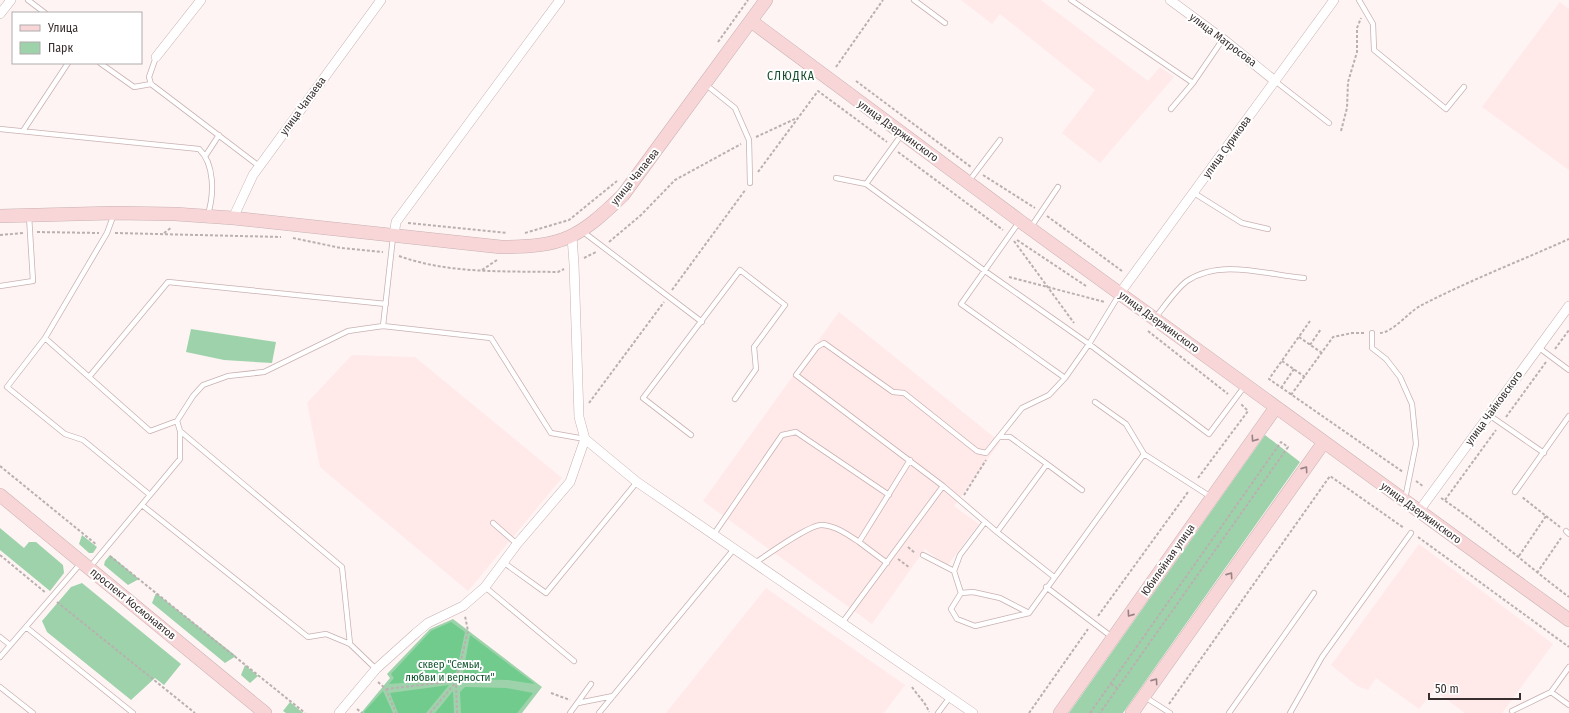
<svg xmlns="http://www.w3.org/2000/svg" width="1569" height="713" viewBox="0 0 1569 713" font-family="'Fira Sans Condensed',sans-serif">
  <rect width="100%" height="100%" fill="#fef4f4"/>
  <path fill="#ffe9e9" d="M961,0H1041L1148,81L1160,67L1174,77L1100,163L1062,133L1095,90L1000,14L992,24Z
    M1560,2L1569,9V170L1482,107Z
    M839,312L1000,442L954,506L979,524L947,566L925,549L872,624L703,501Z
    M352,355L415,357L562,478L468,591L320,467L307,403Z
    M1419,544L1553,644L1502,713H1465L1434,690L1419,709L1376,678L1368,690L1357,686L1331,665Z
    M766,588L905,685L884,713H666Z"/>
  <path fill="#9ed2ab" d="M191,329L276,342L272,363L224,360L186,352Z
    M1265,435L1300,462L1123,713H1069Z
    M0,528L24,548L29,542H36L63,565L64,573L50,591L0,550Z
    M82,535L97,547L93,553H89L79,544Z
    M110,555L139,579L128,585L104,565L105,561Z
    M82,583L181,664L164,685L155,678L131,700L47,632L42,621L71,587Z
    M156,593L236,656L225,663L152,603Z
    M453,619L542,687L522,713H361L390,678L387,674L430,629Z
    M245,665L258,676L250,683L241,675Z
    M290,702L303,713H286L283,711Z"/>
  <path fill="#70cb8d" d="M451,622L465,632L456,674L452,679L389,684L394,678L391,674L431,631Z
    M470,635L535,684L508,680L466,679L463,673Z
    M449,685L426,713H398L390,693Z
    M465,687L506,688L533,693L517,713H461L460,692Z
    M383,691L393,713H365L364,712Z
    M453,691L454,713H435Z"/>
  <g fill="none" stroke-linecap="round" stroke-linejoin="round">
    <defs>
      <path id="lane" d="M28,0L45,13
        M914,0L945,23
        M1071,0L1193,83
        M1359,0L1373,24L1374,50L1446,109L1464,87
        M100,63L134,87L151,84L259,166
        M1275,81L1329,123
        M151,84L149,77L156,57
        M705,84L735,108L749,140L750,183
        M1171,109L1193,83L1223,39
        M0,129L199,149C215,164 214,195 208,214
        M23,131L68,63
        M902,134L866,184L985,271L1089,344L1209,434L1244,387
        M206,155L219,135
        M836,178L866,184
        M969,181L1000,140
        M1194,193L1242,223L1268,229
        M114,214L107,233L45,338L7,387L65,434L83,440L150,495
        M1019,222L961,304L1065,378
        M1031,227L1058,187
        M582,231L702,322
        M0,286L33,281L29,216
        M1155,318C1164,307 1176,289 1187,281C1220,258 1268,275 1304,278
        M383,326L393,237
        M1372,333V348L1386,359L1400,377L1412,404L1416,444L1405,499
        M45,338L150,431L177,421L180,431V459L90,567
        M1538,347L1569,370
        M89,377L168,282L386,304
        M1095,402L1126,424L1144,454L1211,497
        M1489,415L1544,453
        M177,421L193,396L203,385L228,376L264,372L348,331L383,326L491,338L551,433L585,439
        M180,431L342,567L350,644
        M691,435L643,398L740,270L785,305L754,347L756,369L735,399
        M999,437H1010L1047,464
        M1515,492L1569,416
        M142,505L308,637L326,634L350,644L376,669
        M493,523L517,544
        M1566,531L1569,534
        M997,532L943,486L796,375L817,347L824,343L893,392L904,393L977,451L986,453L1022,408L1049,395L1065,378L1089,344L1119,295
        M714,534L782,435L796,432L889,495
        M923,555L954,571
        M503,562L546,593L637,482
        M755,563C767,555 810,524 822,525C836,526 847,534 859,542
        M887,563L859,542L910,460
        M1054,577L997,532L1047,464L1082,490
        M485,587L574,661
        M1046,587L1112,637
        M973,592L1000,598L1029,613L975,626L957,619L951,609L961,593Z
        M961,593L954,571L960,555L985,522
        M1029,613L1144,454
        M842,623L943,486
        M26,627L133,713
        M0,637L10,645
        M0,657L81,563
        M0,687L33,713
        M1551,692L1569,705
        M1145,697L1170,713
        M578,703L613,696
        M1512,711L1551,692L1569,667
        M570,713L591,684
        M599,713L734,549
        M938,713L950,697
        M1229,713L1314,593
        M1290,713L1322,657L1411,533"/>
      <path id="street" d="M1170,0L1223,39L1275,81
        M0,14L11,0
        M156,57L201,0
        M233,218L253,175L381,0
        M394,235L396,222L560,0
        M1120,293L1334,0
        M585,439L637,482L973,713
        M1419,511L1569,306
        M339,713L376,669L416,633L428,623L463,606L485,587L517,544L570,482L585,439L579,417L574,264L572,237"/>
      <path id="secondary" d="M751,21L1020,221L1569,620
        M0,216L114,213L175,214L233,218L501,247C563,247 579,238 623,195L766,0
        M0,495L265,713
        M1060,713L1276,407
        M1132,713L1324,442"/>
    </defs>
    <use href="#lane" stroke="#c9b1b1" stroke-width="6"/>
    <use href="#street" stroke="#c9b1b1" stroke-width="10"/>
    <use href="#secondary" stroke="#c9b1b1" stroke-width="14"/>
    <path stroke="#bab0b0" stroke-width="2" stroke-dasharray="3 2" stroke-linecap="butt" d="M718,42L748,0
      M836,67L883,0
      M856,81L971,167
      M1341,131L1347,108L1348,82L1357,52V28L1361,18
      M756,137L797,118
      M898,152L1003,230
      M758,172L818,91L887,142
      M983,175L1035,208
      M1047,216L1122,271
      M408,223L507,233
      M37,232L99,233
      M115,233L281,237
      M164,233L172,227
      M525,233L569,220L617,181
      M0,235L23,233
      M293,238L341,248L383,252
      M1017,240L1086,286
      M1014,241L1074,323
      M609,242L641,215L675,180L741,144
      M399,256C449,274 505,271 558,272L564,269
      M584,258L596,252
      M482,270L497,260
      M1009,277L1105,302
      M672,290L746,189
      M1310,321L1269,379L1403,472
      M1148,331L1228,394
      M1380,333C1392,333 1409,312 1420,306C1468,281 1520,261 1569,239
      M1299,337L1322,353
      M1310,345L1321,329
      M1555,349L1569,330
      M1282,361L1305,377
      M1281,388L1294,369
      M1291,395L1333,337L1352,333H1364
      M589,403L664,302
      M1506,417L1546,362
      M0,466L97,545
      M1198,478L1248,411L1241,404
      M1416,481L1424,487
      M964,495L986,460
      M1441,498C1486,528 1526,565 1569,597
      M1445,500L1496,430
      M1546,516L1560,527
      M1418,537L1569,647
      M908,547L915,553
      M0,555L46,593
      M110,556L305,713
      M1519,556L1546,516L1522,497
      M898,559L910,568
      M1537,573L1561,538
      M57,602L195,713
      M1098,616L1188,492
      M378,682L386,689L396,713
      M1111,684L1117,688
      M912,687C918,696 926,703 929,712
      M386,689L456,681
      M551,693L570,700
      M1169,704L1330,476L1404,528
      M357,709L362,713
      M430,713L456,682
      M457,713L456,681L468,631L465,616
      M1029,713L1088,629
      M1090,713L1281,442L1288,447L1100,713"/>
    <use href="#lane" stroke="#fff" stroke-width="4.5"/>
    <use href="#street" stroke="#fff" stroke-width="9"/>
    <use href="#secondary" stroke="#f8d6d8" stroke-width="13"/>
  </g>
  <defs><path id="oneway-chevron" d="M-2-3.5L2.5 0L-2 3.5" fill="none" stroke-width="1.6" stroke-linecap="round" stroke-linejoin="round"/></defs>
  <g stroke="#988283">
    <use href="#oneway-chevron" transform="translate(1254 439) rotate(125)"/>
    <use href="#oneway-chevron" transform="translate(1305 469) rotate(-55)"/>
    <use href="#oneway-chevron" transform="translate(1230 575) rotate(-55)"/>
    <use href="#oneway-chevron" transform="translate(1130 614) rotate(125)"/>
    <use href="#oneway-chevron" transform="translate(1155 681) rotate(-55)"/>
  </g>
  <g text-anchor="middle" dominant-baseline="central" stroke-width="4" stroke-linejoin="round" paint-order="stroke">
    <g font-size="11" fill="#382e2e" stroke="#fff">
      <text transform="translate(1223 40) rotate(37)">улица Матросова</text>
      <text transform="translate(303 106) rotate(-54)">улица Чапаева</text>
      <text transform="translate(898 131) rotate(36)">улица Дзержинского</text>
      <text transform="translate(1227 147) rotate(-54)">улица Сурикова</text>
      <text transform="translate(635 177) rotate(-51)">улица Чапаева</text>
      <text transform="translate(1159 322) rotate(36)">улица Дзержинского</text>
      <text transform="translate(1494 408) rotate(-54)">улица Чайковского</text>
      <text transform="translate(1421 513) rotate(36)">улица Дзержинского</text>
      <text transform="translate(1168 560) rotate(-55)">Юбилейная улица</text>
      <text transform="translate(133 604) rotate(39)">проспект Космонавтов</text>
    </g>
    <g font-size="11" fill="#0d522b" stroke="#fff">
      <text x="450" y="664">сквер "Семьи,<tspan x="450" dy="13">любви и верности"</tspan></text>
    </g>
    <g font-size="12" letter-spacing="1" fill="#164c2a" stroke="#fff">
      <text x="791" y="76">СЛЮДКА</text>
    </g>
  </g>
  <rect x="12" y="12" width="130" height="52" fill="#ffffff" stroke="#afabab"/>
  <rect x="20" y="25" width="20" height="6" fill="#f8d6d8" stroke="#afabab"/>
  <text x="48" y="32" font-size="12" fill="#382e2e">Улица</text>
  <rect x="20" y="42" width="20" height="12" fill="#9ed2ab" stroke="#afabab"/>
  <text x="48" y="52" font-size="12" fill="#382e2e">Парк</text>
  <path d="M1429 693v6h91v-6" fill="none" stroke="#382e2e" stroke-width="2"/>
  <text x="1435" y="693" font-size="12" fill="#382e2e" stroke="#ffffff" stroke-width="3" paint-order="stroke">50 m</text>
</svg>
